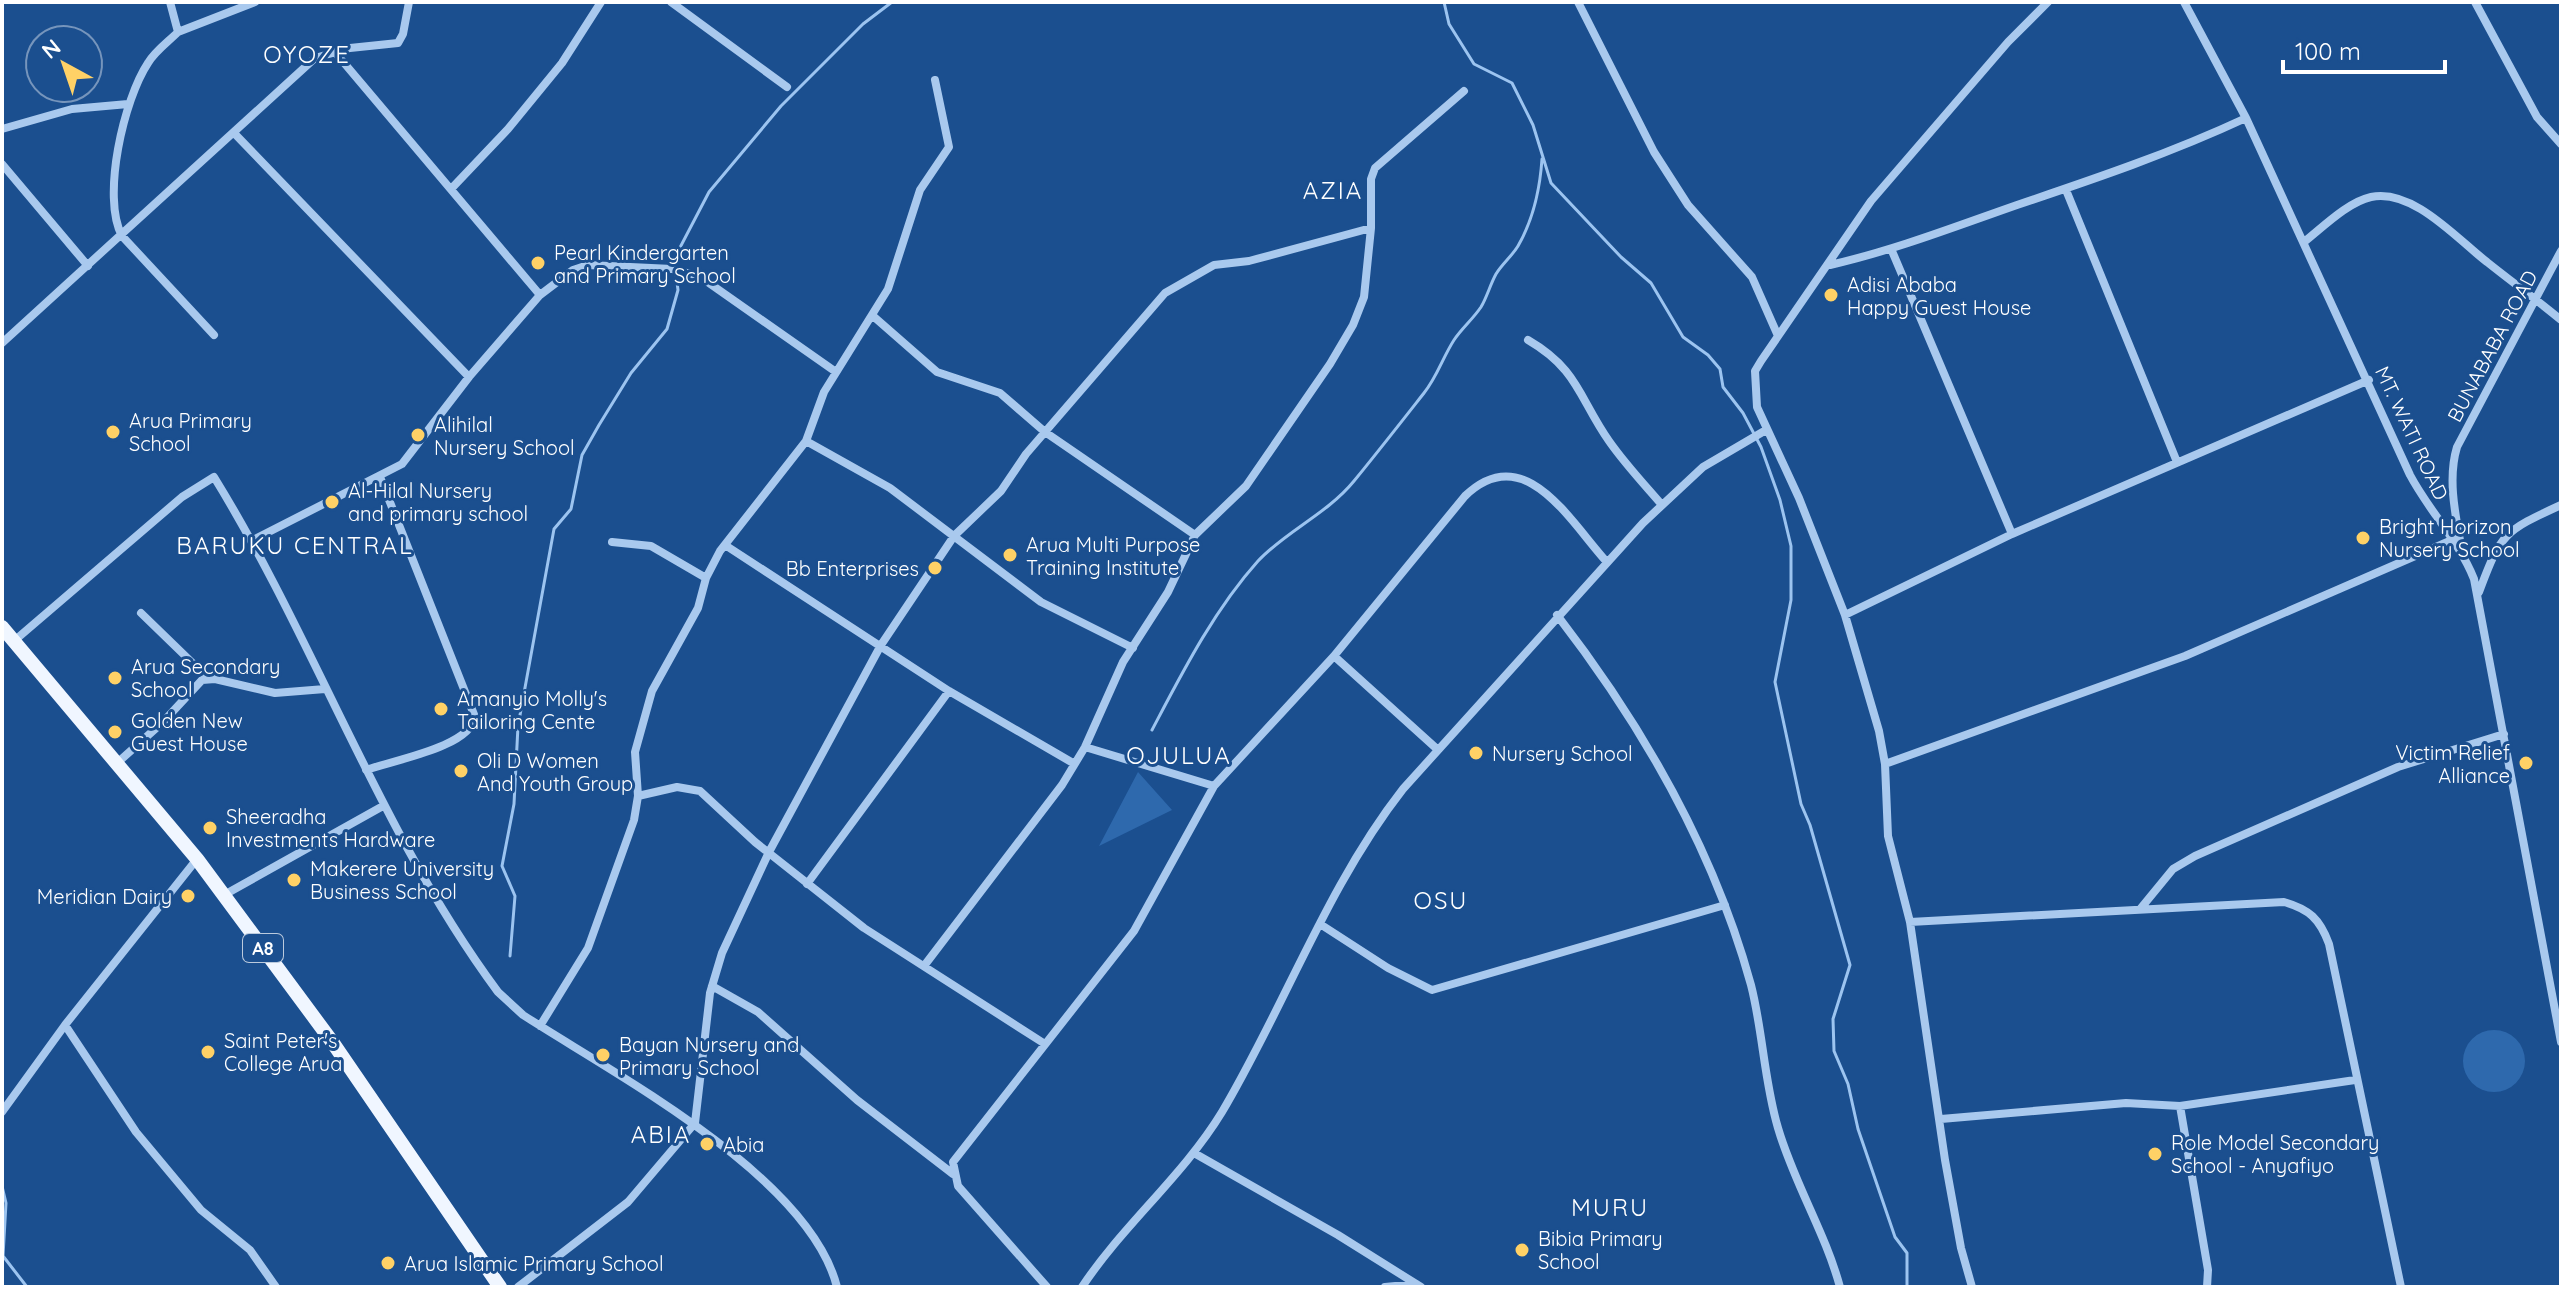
<svg xmlns="http://www.w3.org/2000/svg" width="2563" height="1289" viewBox="0 0 2563 1289" font-family="Quicksand,sans-serif">
  <rect width="100%" height="100%" fill="#1b4f8f"/>
  <path fill="#2e69ad" d="M1138,772L1172,810L1099,846Z
    M2463 1061a31 31 0 1 1 62 0a31 31 0 1 1-62 0Z"/>
  <g fill="none" stroke-linecap="round" stroke-linejoin="round">
    <path stroke="#9cc4f0" stroke-width="3" d="M1444,2L1449,24L1474,64L1512,83L1533,125L1551,183L1621,257L1651,283L1683,337L1708,355L1720,369L1723,387L1743,413L1761,447L1780,500L1791,546V600L1775,682L1801,804L1810,825L1850,965L1833,1019L1834,1051L1848,1084L1858,1129L1895,1237L1907,1253V1287
      M1152,730C1182,673 1214,610 1258,561C1286,531 1327,514 1354,481C1377,453 1402,421 1424,393C1437,377 1443,357 1454,340C1462,328 1473,319 1481,307C1487,297 1490,285 1496,274C1502,264 1512,256 1518,246C1533,220 1540,188 1542,159
      M510,956L515,896L502,866L514,804L518,726L554,529L571,509L582,455L599,425L631,373L667,329L678,290L674,259L709,192L781,106L863,24L892,2
      M2,1186L6,1203L3,1256L27,1287"/>
    <path stroke="#a9c9ee" stroke-width="8" d="M170,2L178,32C168,42 155,51 148,63C124,99 101,197 122,236L214,335
      M671,2L787,87
      M1578,2L1654,152L1688,205L1752,277L1778,336
      M2184,2L2246,118L2410,475C2429,511 2459,541 2474,579L2561,1042
      M2475,2L2537,117L2561,144
      M178,32L255,2
      M334,51L540,295
      M2,129L72,109L128,104
      M234,133L469,377
      M2,164L88,266
      M451,189L508,129L562,63L601,2
      M2066,190L2177,462
      M2304,242C2323,227 2348,202 2371,197C2413,188 2458,240 2487,262C2512,282 2537,300 2561,320
      M1892,251L2012,534
      M1830,265C1895,250 1954,227 2017,205C2094,179 2171,153 2246,118
      M873,316L937,372L1000,393L1045,432L1195,535
      M1528,340C1578,369 1579,398 1609,441C1625,464 1644,484 1662,505
      M2,343L315,58L350,48L398,43L403,34L409,2
      M806,441L890,488L1041,602L1133,648
      M253,540L402,464L469,377L540,295L573,270L588,265L672,269L699,276L836,372
      M612,542L651,546L706,578
      M725,545L949,691L1073,763
      M2462,551C2456,518 2447,480 2457,447L2561,251
      M2479,592C2501,533 2504,531 2561,505
      M141,613L208,678
      M1557,615C1642,725 1714,850 1751,985C1763,1032 1764,1081 1778,1128C1794,1183 1825,1232 1840,1287
      M1845,615L2012,534L2369,380
      M14,641L182,497L214,477C317,644 380,833 498,992L523,1015C614,1074 809,1176 837,1287
      M1334,656L1437,749
      M1085,747L1214,786
      M116,764L163,722L202,680L215,679L275,693L325,689
      M1885,764L2185,656L2452,540
      M366,770C394,760 470,747 475,717L380,477
      M638,796L677,787L700,791L755,842L864,928L1045,1044
      M807,884L949,691
      M224,895L383,806
      M2141,908L2173,869L2195,856L2398,767L2504,734
      M1910,922L2284,902C2309,909 2320,919 2329,944L2401,1287
      M1320,924L1388,968L1432,990L1725,905
      M924,966L1062,785L1085,747L1123,662L1168,592L1195,535L1246,486L1330,364L1353,325L1364,297L1371,228
      M712,986L758,1012L857,1100L953,1174
      M65,1025L136,1132L201,1210L250,1250L276,1287
      M540,1026L588,948L634,820L638,796L635,752L652,691L698,608L706,578L720,551L806,441L824,392L888,289L920,190L949,147L935,80
      M2180,1106L2208,1270L2207,1287
      M2,1112L65,1025L197,859
      M1941,1119L2126,1103L2180,1106L2355,1080
      M1194,1153L1338,1235L1421,1287
      M518,1287L628,1202L695,1123L710,993L722,953L769,852L881,645L954,536L1001,491L1026,454L1165,293L1214,265L1249,261L1371,228V179L1375,168L1464,91
      M1047,1287L958,1186L953,1162L1134,931L1214,786L1334,656L1465,496C1524,439 1569,520 1606,561
      M1082,1287C1123,1225 1183,1176 1222,1112C1285,1006 1327,886 1403,789L1643,523L1703,467L1766,430
      M1385,1287L1416,1284
      M1972,1287L1961,1248L1945,1160L1910,922L1888,836L1885,764L1879,731L1845,615L1799,498L1757,407L1755,371L1761,361L1871,201L2008,42L2048,2"/>
    <path stroke="#f0f6ff" stroke-width="14" d="M2,627L197,859L333,1043L500,1287"/>
  </g>
  <g fill="#ffd166" stroke="#1b4f8f" stroke-width="3">
    <circle cx="538" cy="263" r="8"/>
    <circle cx="1831" cy="295" r="8"/>
    <circle cx="113" cy="432" r="8"/>
    <circle cx="418" cy="435" r="8"/>
    <circle cx="332" cy="502" r="8"/>
    <circle cx="2363" cy="538" r="8"/>
    <circle cx="1010" cy="555" r="8"/>
    <circle cx="935" cy="568" r="8"/>
    <circle cx="115" cy="678" r="8"/>
    <circle cx="441" cy="709" r="8"/>
    <circle cx="115" cy="732" r="8"/>
    <circle cx="1476" cy="753" r="8"/>
    <circle cx="2526" cy="763" r="8"/>
    <circle cx="461" cy="771" r="8"/>
    <circle cx="210" cy="828" r="8"/>
    <circle cx="294" cy="880" r="8"/>
    <circle cx="188" cy="896" r="8"/>
    <circle cx="208" cy="1052" r="8"/>
    <circle cx="603" cy="1055" r="8"/>
    <circle cx="707" cy="1144" r="8"/>
    <circle cx="2155" cy="1154" r="8"/>
    <circle cx="1522" cy="1250" r="8"/>
    <circle cx="388" cy="1263" r="8"/>
  </g>
  <g text-anchor="middle" dominant-baseline="central" stroke-width="6" stroke-linejoin="round" paint-order="stroke">
    <rect fill="#1b4f8f" stroke="#bbcadd" stroke-width="2" x="243" y="934" width="40" height="28" rx="6"/>
    <g font-size="18" font-weight="bold" fill="#fff">
      <text x="263" y="948">A8</text>
    </g>
    <g font-size="20" fill="#fff" stroke="#1b4f8f" text-anchor="start">
      <text x="554" y="252">Pearl Kindergarten<tspan x="554" dy="23">and Primary School</tspan></text>
      <text x="1847" y="284">Adisi Ababa<tspan x="1847" dy="23">Happy Guest House</tspan></text>
      <text x="129" y="420">Arua Primary<tspan x="129" dy="23">School</tspan></text>
      <text x="434" y="424">Alihilal<tspan x="434" dy="23">Nursery School</tspan></text>
      <text x="348" y="490">Al-Hilal Nursery<tspan x="348" dy="23">and primary school</tspan></text>
      <text x="2379" y="526">Bright Horizon<tspan x="2379" dy="23">Nursery School</tspan></text>
      <text x="1026" y="544">Arua Multi Purpose<tspan x="1026" dy="23">Training Institute</tspan></text>
      <text x="919" y="568" text-anchor="end">Bb Enterprises</text>
      <text x="131" y="666">Arua Secondary<tspan x="131" dy="23">School</tspan></text>
      <text x="457" y="698">Amanyio Molly's<tspan x="457" dy="23">Tailoring Cente</tspan></text>
      <text x="131" y="720">Golden New<tspan x="131" dy="23">Guest House</tspan></text>
      <text x="2510" y="752" text-anchor="end">Victim Relief<tspan x="2510" dy="23">Alliance</tspan></text>
      <text x="1492" y="753">Nursery School</text>
      <text x="477" y="760">Oli D Women<tspan x="477" dy="23">And Youth Group</tspan></text>
      <text x="226" y="816">Sheeradha<tspan x="226" dy="23">Investments Hardware</tspan></text>
      <text x="310" y="868">Makerere University<tspan x="310" dy="23">Business School</tspan></text>
      <text x="172" y="896" text-anchor="end">Meridian Dairy</text>
      <text x="224" y="1040">Saint Peter's<tspan x="224" dy="23">College Arua</tspan></text>
      <text x="619" y="1044">Bayan Nursery and<tspan x="619" dy="23">Primary School</tspan></text>
      <text x="2171" y="1142">Role Model Secondary<tspan x="2171" dy="23">School - Anyafiyo</tspan></text>
      <text x="723" y="1144">Abia</text>
      <text x="1538" y="1238">Bibia Primary<tspan x="1538" dy="23">School</tspan></text>
      <text x="404" y="1263">Arua Islamic Primary School</text>
    </g>
    <g font-size="20" fill="#fff" stroke="#1b4f8f">
      <text transform="translate(2492 346) rotate(-62)">BUNABABA ROAD</text>
      <text transform="translate(2412 433) rotate(65)">MT. WATI ROAD</text>
    </g>
    <g font-size="24" letter-spacing="2" fill="#fff" stroke="#1b4f8f">
      <text x="307" y="54">OYOZE</text>
      <text x="1333" y="190">AZIA</text>
      <text x="295" y="545">BARUKU CENTRAL</text>
      <text x="1179" y="755">OJULUA</text>
      <text x="1441" y="900">OSU</text>
      <text x="661" y="1134">ABIA</text>
      <text x="1610" y="1207">MURU</text>
    </g>
  </g>
  <rect width="2563" height="1289" fill="none" stroke="#ffffff" stroke-width="8"/>
  <g transform="translate(64 64) rotate(320)"><circle r="38" fill="#1b4f8f" stroke="#7695bc" stroke-width="2"/>
  <path d="M0-6L14 30L0 20L-14 30Z" fill="#ffd166"/>
  <text y="-12" font-size="22" font-weight="bold" text-anchor="middle" fill="#ffffff">N</text>
  </g>
  <path d="M2283 60v12h162v-12" fill="none" stroke="#ffffff" stroke-width="4"/>
  <text x="2295" y="60" font-size="24" fill="#ffffff" stroke="#1b4f8f" stroke-width="6" paint-order="stroke">100 m</text>
</svg>
